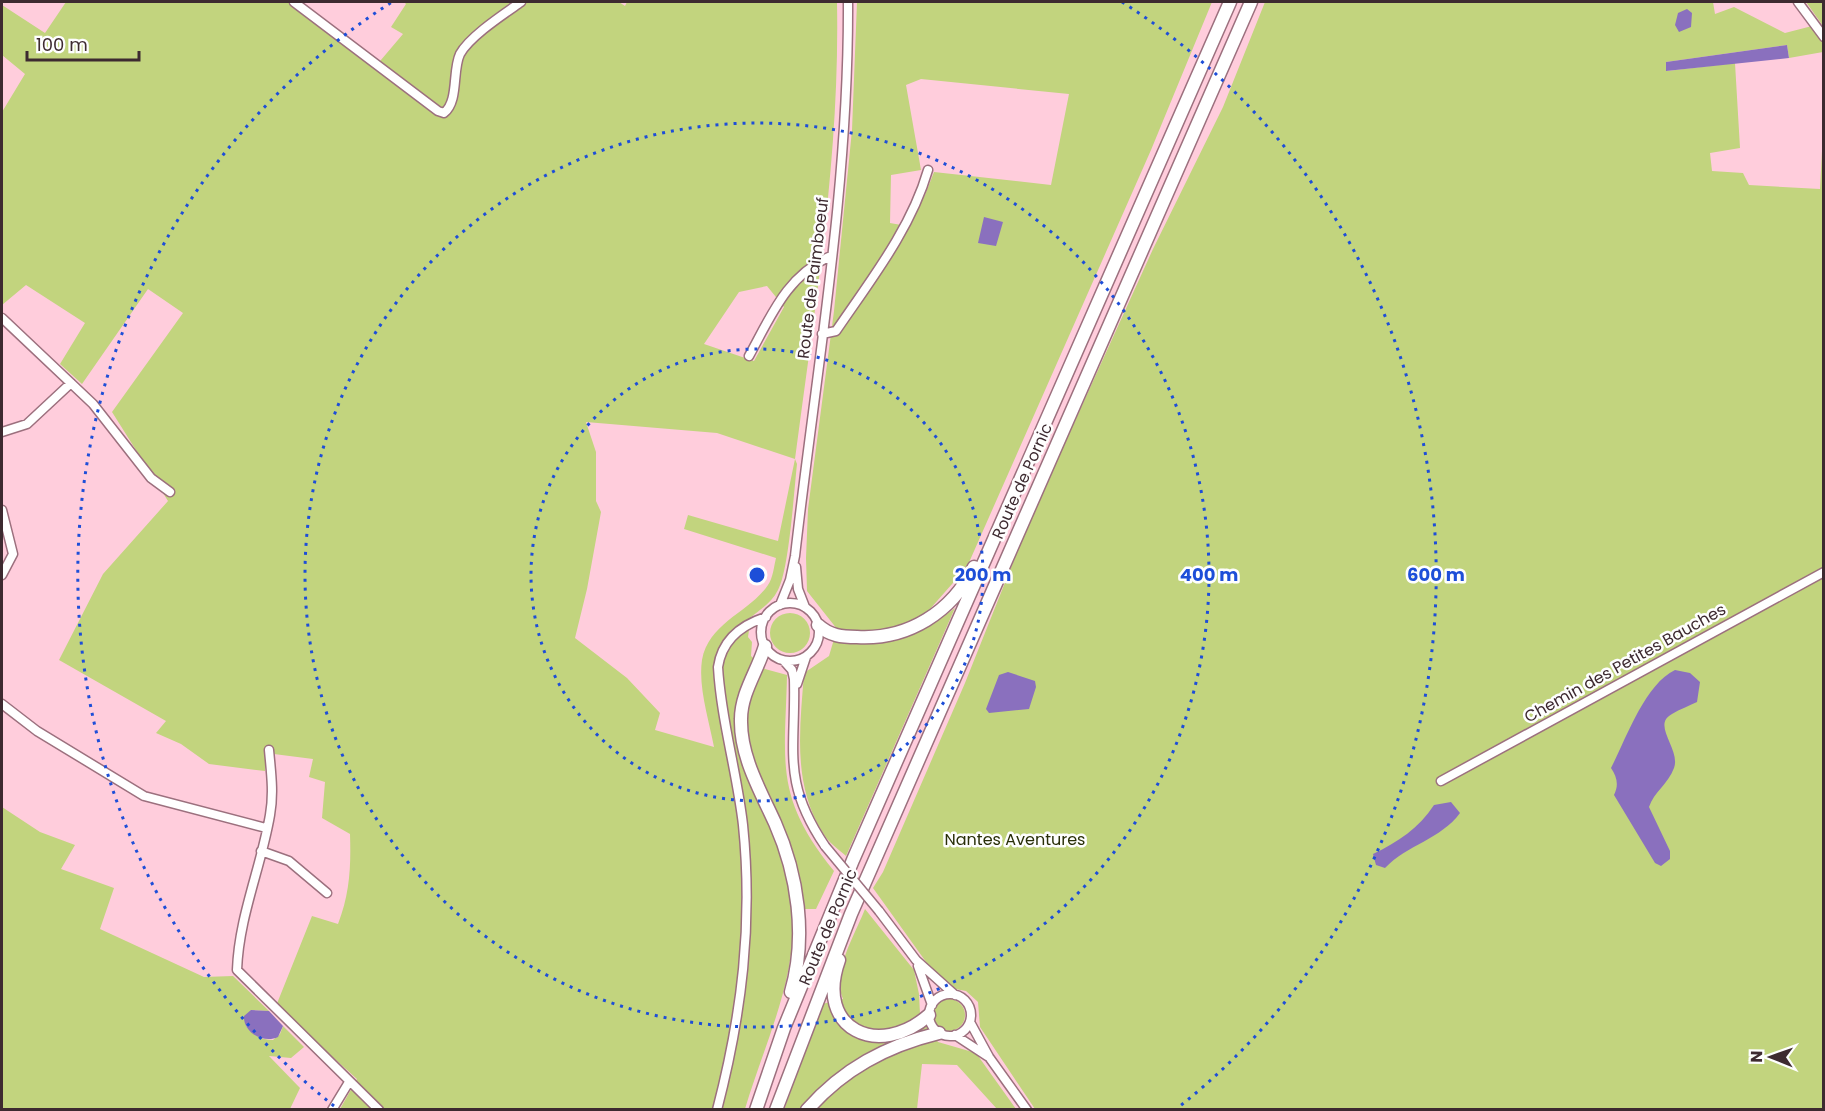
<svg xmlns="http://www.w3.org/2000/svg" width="1825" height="1111" viewBox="0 0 1825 1111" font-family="Poppins,sans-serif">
  <rect width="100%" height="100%" fill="#ffcddc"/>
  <path fill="#c2d47e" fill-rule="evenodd" d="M66,2H288L375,67L403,34L391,27L406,4L404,2H619L625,6L627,2H837C840,156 815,306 795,459L797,464C794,491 789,570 778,590C772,602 761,609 751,617L748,637L752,642L751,656L765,669L787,675C785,763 774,797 834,871L816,909H793C797,980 765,1042 745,1109H340L357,1079L276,1006L312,916L338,924C350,893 351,866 350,834L322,818L325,782L309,777L313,759L266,753L265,771L209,764L181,744L156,733L166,721L59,660L103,574L168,501L112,412L183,313L148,289L82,384L60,364L85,323L26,285L2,305V112L25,74L2,55V5L45,33ZM767,286L784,307L754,361L704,344L739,292ZM586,422L717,433L795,459L778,541L688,515L684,529L776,558C774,566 773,578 768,585C749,613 709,622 702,660C698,687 709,720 714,747L655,730L660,713L627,678L575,638L587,589L601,512L596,501V452Z
    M857,2H1212L1151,150L967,567L930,609L940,619L955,608L846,856C838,849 828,842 823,833C792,784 800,728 804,673L829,656L837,629L807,591L806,558L808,509L834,311L852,130ZM921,79L1069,94L1051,185L934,172L925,195L907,226L890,223L891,175L921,170L906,85Z
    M1265,2H1713L1715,14L1734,7L1785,33L1812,26L1823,44V52L1789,58L1787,45L1666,62L1667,71L1735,63L1740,148L1710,153L1712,171L1743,173L1749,185L1820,189L1823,132V1109H1035L980,1027L978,1002L966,991L944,987L873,888L883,872L965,683L1030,520L1153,249L1223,107Z
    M1806,2H1823V26Z
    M770 633a20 20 0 1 1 40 0a20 20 0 1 1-40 0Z
    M2,807L40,832L75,845L61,869L114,888L100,929L204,977L233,976L269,1011L251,1010L246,1026C253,1035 261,1040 273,1040L280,1034L283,1026L304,1047L291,1058L269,1056L300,1088L290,1109H2Z
    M865,909L914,970L919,994L920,1014L928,1029L938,1042L976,1053L1016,1109H997L957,1065L922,1064L917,1109L784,1110L822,1004L843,999C831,973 855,935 865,909Z
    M933 1015a16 16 0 1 1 32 0a16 16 0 1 1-32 0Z"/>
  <path fill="#8a70be" d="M1687,9L1692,13L1691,27L1679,32L1675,25L1678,13Z
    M1787,45L1789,58L1666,71V62Z
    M984,217L1003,222L996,246L978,243Z
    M1675,670L1690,673L1700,682L1697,702C1689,706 1680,709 1672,714C1651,725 1681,749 1674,768C1668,784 1654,792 1649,807L1670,851V859L1661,866L1655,863L1614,795C1619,785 1617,777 1611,768C1626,739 1645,684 1675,670Z
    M1008,672L1035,681L1036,687L1029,709L989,713L986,709L999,675Z
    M1451,802L1460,813C1441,839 1407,845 1385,868L1376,865L1373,854C1398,842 1419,828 1434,805Z
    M251,1010L269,1011L283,1026L278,1037C263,1044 243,1032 244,1016Z"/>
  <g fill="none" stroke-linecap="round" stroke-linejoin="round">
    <defs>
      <path id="minor" d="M294,2L438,111L444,113C459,101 452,71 460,54C470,36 504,14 521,2
        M1798,2L1824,37
        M2,318L93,404L151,478L170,492
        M822,334L836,331C870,281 911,229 928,170
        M749,356C771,316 787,275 831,256
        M2,432L27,424L71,383
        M2,510L13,554L2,575
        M796,567L798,589L805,607
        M761 632a29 29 0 1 1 58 0a29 29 0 1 1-58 0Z
        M780,605L790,580L795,556C816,372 849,187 848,2
        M784,661L792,670L794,679C796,751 781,781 825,846
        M797,684L806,657
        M2,704L37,731L144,796L266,828
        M269,750C271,772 274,793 270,815C261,868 239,916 237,970L379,1110
        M1441,781L1824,572
        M261,851L289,861L327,893
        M879,911L916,960L955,995
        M918,966L932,1005
        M929 1015a21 21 0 1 1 42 0a21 21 0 1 1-42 0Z
        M970,1022L989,1057L1027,1110
        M955,1035L987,1056
        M332,1110L349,1082
        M717,1110C742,1014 753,923 743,825C737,772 721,720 718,667C722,640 741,625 766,617"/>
      <path id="highway" d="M818,625C830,636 842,637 857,637C908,640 952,612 974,567
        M765,646C758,670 741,693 741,719C740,756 760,790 775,823C798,875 807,937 791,992
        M839,960C814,1030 879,1059 929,1015
        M756,1110L784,1028L853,860L1230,2
        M776,1110L851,914L1251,2
        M807,1110C843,1069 886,1046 939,1033"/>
    </defs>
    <use href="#minor" stroke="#9c707e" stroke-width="11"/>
    <use href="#highway" stroke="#9c707e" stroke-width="15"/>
    <use href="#minor" stroke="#fff" stroke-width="8"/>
    <use href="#highway" stroke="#fff" stroke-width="12"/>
    <defs>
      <path id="minor-bridge" d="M825,846L879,911"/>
    </defs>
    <use href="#minor-bridge" stroke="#9c707e" stroke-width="11" stroke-linecap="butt"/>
    <use href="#minor-bridge" stroke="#fff" stroke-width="8"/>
  </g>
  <g fill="none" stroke="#1d4ed8" stroke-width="3" stroke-dasharray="3 6">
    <circle cx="757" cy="575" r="226"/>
    <circle cx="757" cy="575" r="452"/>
    <path d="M334 1106A679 679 0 0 1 392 2M1122 2A679 679 0 0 1 1180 1106"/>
  </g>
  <g text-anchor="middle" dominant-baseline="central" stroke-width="5" stroke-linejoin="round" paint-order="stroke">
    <g font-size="16" fill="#3d2a30" stroke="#fefefe">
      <text transform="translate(813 278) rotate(-83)">Route de Paimboeuf</text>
      <text transform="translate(1022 481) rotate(-66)">Route de Pornic</text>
      <text transform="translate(1625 663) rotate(-29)">Chemin des Petites Bauches</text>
      <text transform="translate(828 927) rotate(-67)">Route de Pornic</text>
    </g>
    <g font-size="16" fill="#292f08" stroke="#fefefe">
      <text x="1015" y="839">Nantes Aventures</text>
    </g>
  </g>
  <circle cx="757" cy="575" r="9" fill="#1d4ed8" stroke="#fefefe" stroke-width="3"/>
  <g font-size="18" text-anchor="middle" font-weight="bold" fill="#1d4ed8" stroke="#fefefe" stroke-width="5" stroke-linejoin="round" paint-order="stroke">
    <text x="983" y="581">200 m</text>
    <text x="1209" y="581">400 m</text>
    <text x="1436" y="581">600 m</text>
  </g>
  <rect width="1825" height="1111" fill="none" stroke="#3d2a30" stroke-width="6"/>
  <g transform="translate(1771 1057) rotate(271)" stroke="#fefefe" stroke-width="4.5" paint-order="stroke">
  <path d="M0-4.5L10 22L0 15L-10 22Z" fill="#3d2a30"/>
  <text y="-9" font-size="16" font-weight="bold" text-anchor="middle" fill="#3d2a30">N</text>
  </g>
  <path d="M27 51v9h112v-9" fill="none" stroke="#3d2a30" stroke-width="3"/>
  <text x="36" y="51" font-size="18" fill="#3d2a30" stroke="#fefefe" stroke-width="4.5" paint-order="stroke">100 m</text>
</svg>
